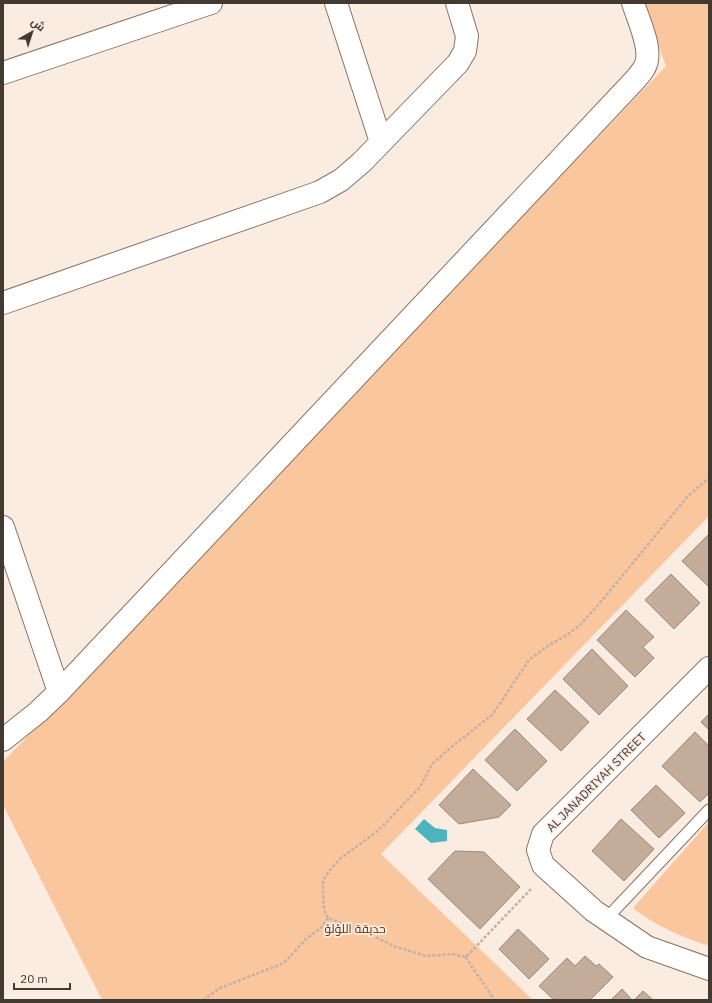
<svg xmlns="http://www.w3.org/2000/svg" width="712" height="1003" viewBox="0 0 712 1003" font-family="'IBM Plex Sans',Cairo,sans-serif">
  <rect width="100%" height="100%" fill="#fbece1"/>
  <path fill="#fac69d" d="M643,3H709V516L381,854L533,1000H102L3,805V762L666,66Z
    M709,822V946C682,937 655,926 633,908Z"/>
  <path fill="#4cb4bd" d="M424,819L435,828L447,830V841L431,843L415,829Z"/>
  <path fill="#c3ac9a" stroke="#9d8675" d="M709,534V587L682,561Z
    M671,574L700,603L674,629L645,600Z
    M626,610L654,637L643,647L654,658L635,677L597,640Z
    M592,649L628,686L599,715L563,679Z
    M555,690L589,722L561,751L527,719Z
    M709,714V730L701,722Z
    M515,729L547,761L517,791L485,760Z
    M695,732L709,746V793L700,802L662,766Z
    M473,769L511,805L499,817L459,824L439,805Z
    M656,785L685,813L659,838L631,810Z
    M621,819L654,849L624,881L592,851Z
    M455,851L484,852L520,887L480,929L428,879Z
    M518,929L549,959L529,979L499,949Z
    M585,956L596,966L599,964L613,977L590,1000H554L539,986L567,958L575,966Z
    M622,989L632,1000H611Z
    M643,991L653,1000H634Z"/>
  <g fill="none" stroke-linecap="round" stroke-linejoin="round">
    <defs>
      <path id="service" d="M606,919L709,810"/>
      <path id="minor" d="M336,3L381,142
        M3,73L211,3
        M3,303L320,192L341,180L362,162L458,63L465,51L467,36L457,3
        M3,527L59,692
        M709,668L543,834L538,850L543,865L594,911L647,947L709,969
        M3,740L38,712L59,692L634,81C640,74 646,68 647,60C650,44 638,19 633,3"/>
    </defs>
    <use href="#service" stroke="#897362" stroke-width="13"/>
    <use href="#minor" stroke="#897362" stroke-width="24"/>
    <path stroke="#bfb1a7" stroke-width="2.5" stroke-dasharray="3 2" stroke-linecap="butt" d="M531,889L466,957L453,954L427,956L396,947L367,933L328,918L324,909L323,891V880L331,869L341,858L379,830L420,787L432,764L448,750L493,714L529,660L549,645L567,635L580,625L599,604L688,496L709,478
      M466,957C474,972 486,985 494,1000
      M203,1000L220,988L284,963L307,938L321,928L328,918"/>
    <use href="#service" stroke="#fff" stroke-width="11"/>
    <use href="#minor" stroke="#fff" stroke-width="22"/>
  </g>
  <g text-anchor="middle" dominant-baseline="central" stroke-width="3.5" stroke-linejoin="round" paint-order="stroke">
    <g font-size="12" fill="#423931" stroke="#fbece1">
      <text transform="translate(596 782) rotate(-45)">AL JANADRIYAH STREET</text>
    </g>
    <g font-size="12" fill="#5a320d" stroke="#fbece1">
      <text x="355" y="928">حديقة اللؤلؤ</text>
    </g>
  </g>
  <rect width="712" height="1003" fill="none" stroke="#423931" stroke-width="8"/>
  <g transform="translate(32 32) rotate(39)" stroke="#fbece1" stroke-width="3" paint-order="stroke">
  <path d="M0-3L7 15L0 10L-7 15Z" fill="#423931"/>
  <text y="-6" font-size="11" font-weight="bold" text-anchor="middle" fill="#423931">ش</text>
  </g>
  <path d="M14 983v6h56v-6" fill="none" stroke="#423931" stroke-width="2"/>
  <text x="20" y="983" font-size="12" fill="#423931" stroke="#fbece1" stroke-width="3" paint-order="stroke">20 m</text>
</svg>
